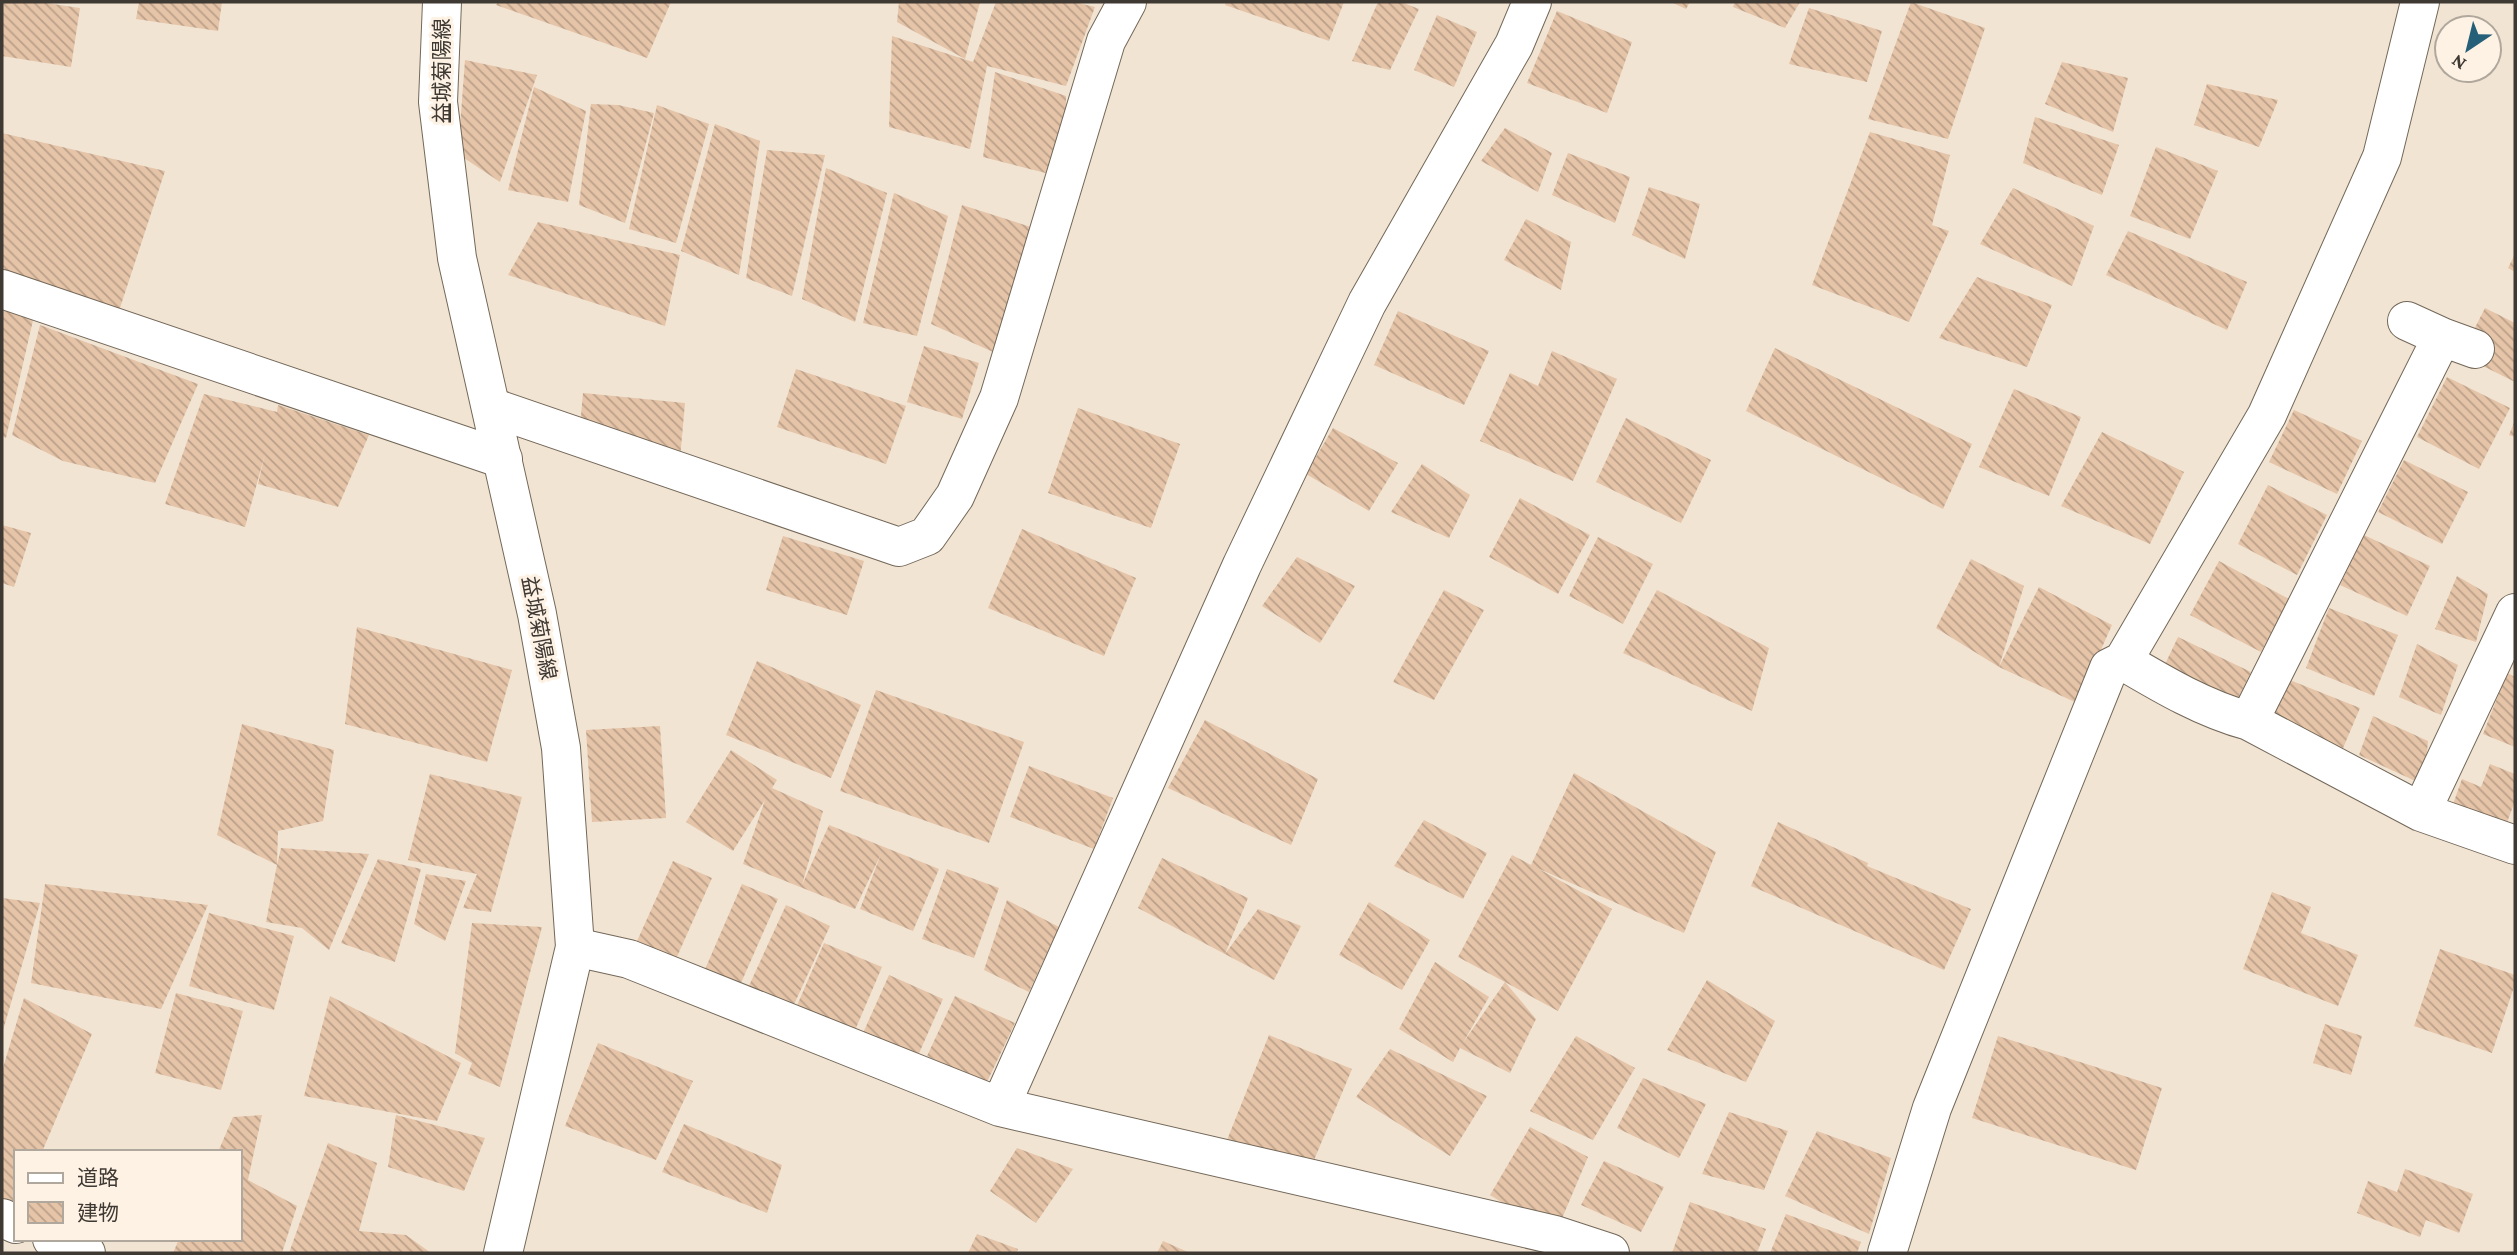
<svg xmlns="http://www.w3.org/2000/svg" width="2517" height="1255" viewBox="0 0 2517 1255" font-family="'Crimson Pro','Noto Sans JP',serif">
  <defs>
    <pattern id="building-back-hatch" width="6" height="6" patternUnits="userSpaceOnUse" patternTransform="scale(1.75)"><rect width="6" height="6" fill="#e5c4a8"/><path d="M-1 5l2 2M0 0l6 6M5-1l2 2" fill="none" stroke="#bba089"/></pattern>
  </defs>
  <rect width="100%" height="100%" fill="#f2e4d3"/>
  <path fill="url(#building-back-hatch)" d="M2,2H39L80,8L71,67L2,56Z
    M139,2H222L218,31L136,19Z
    M498,2H671L647,58L496,5Z
    M899,2H980L965,59L897,22Z
    M996,2H1074L1095,7L1066,86L987,66L970,149L889,127L892,36L973,62Z
    M1226,2H1344L1329,41L1225,5Z
    M1378,2H1401L1419,9L1390,70L1352,61Z
    M1671,2H1690L1686,9Z
    M1735,2H1800L1785,28L1733,7Z
    M1911,2L1985,28L1948,139L1868,119Z
    M1809,8L1882,31L1867,82L1789,64Z
    M1557,11L1632,42L1607,113L1527,83Z
    M1437,15L1477,32L1454,87L1414,70Z
    M465,60L537,75L500,182L458,154Z
    M2062,62L2128,78L2113,132L2045,104Z
    M995,72L1066,96L1065,178L983,157Z
    M2207,84L2278,100L2259,147L2194,125Z
    M534,87L586,111L568,202L508,190Z
    M591,104L618,105L654,113L625,223L579,205Z
    M657,105L709,124L676,243L629,229Z
    M2035,117L2119,145L2102,195L2023,163Z
    M715,124L760,141L739,275L681,251Z
    M1505,128L1552,153L1538,192L1481,161Z
    M1870,132L1950,155L1932,225L1949,231L1909,322L1812,285Z
    M2,133L165,171L118,314L2,284Z
    M2156,147L2218,171L2190,239L2130,216Z
    M767,150L825,155L792,296L746,278Z
    M1568,153L1630,177L1615,223L1552,195Z
    M826,168L887,193L855,322L802,299Z
    M1649,187L1700,204L1685,259L1632,235Z
    M2013,188L2094,226L2072,286L1980,244Z
    M894,193L948,216L917,336L863,323Z
    M962,205L1031,227L993,352L931,324Z
    M1526,219L1571,242L1561,290L1504,260Z
    M538,222L680,255L665,326L508,275Z
    M2128,231L2247,282L2227,330L2106,275Z
    M2515,254V272L2508,268Z
    M1977,277L2052,305L2027,367L1939,338Z
    M2,304L34,316L6,438L2,436Z
    M2485,308L2515,323V382L2461,355Z
    M1398,311L1489,351L1464,405L1374,365Z
    M40,325L198,384L155,483L63,461L12,435Z
    M924,346L979,363L962,419L907,402Z
    M1775,348L1972,444L1943,509L1746,411Z
    M1552,351L1617,379L1573,481L1480,441L1510,373L1538,386Z
    M796,369L906,406L886,464L777,427Z
    M2447,377L2510,408L2479,469L2417,437Z
    M2014,389L2081,417L2049,496L1979,467Z
    M583,393L685,403L680,459L578,449Z
    M204,394L277,412L278,405L369,435L338,507L258,484L265,454L245,527L165,504Z
    M1078,408L1180,444L1151,528L1048,493Z
    M2294,410L2362,441L2337,494L2269,462Z
    M1626,418L1711,460L1681,523L1596,482Z
    M2515,420V437L2509,435Z
    M1333,428L1398,463L1369,511L1306,474Z
    M2102,432L2184,472L2150,544L2061,506Z
    M2404,460L2468,492L2442,544L2378,512Z
    M1422,464L1470,495L1449,538L1391,512Z
    M2268,485L2327,515L2297,575L2238,544Z
    M1520,498L1590,535L1558,594L1489,557Z
    M2,525L31,533L14,587L2,583Z
    M1022,529L1136,578L1104,656L988,608Z
    M2364,535L2430,566L2407,616L2340,585Z
    M783,536L864,561L847,615L766,590Z
    M1598,537L1653,564L1623,624L1569,596Z
    M1297,557L1355,586L1320,643L1262,606Z
    M1971,559L2024,586L1999,667L1936,628Z
    M2219,561L2289,599L2261,652L2190,615Z
    M2457,576L2488,594L2476,642L2435,629Z
    M2039,587L2112,625L2077,703L1999,667Z
    M1444,590L1484,610L1434,700L1393,682Z
    M1657,590L1769,648L1752,711L1623,653Z
    M2329,608L2398,635L2374,696L2306,668Z
    M357,627L512,670L487,762L345,724Z
    M2178,637L2251,672L2230,716L2157,681Z
    M2417,644L2458,665L2441,715L2399,697Z
    M757,661L861,705L831,778L726,735Z
    M2507,673L2515,677V747L2483,734Z
    M2285,678L2360,708L2341,753L2267,723Z
    M876,690L1024,742L989,843L840,791Z
    M2373,716L2428,741L2424,785L2359,755Z
    M1205,720L1318,779L1291,845L1168,788Z
    M242,724L334,750L323,821L278,831L277,865L281,848L369,854L329,950L302,928L266,922L277,865L217,835Z
    M660,726L666,818L592,822L586,730Z
    M731,750L777,780L772,788L823,811L802,885L829,825L939,869L913,931L860,909L881,854L855,909L743,864L765,800L733,851L686,822Z
    M2490,764L2515,774V801L2506,825L2453,804L2462,779L2481,787Z
    M1029,766L1113,798L1094,849L1010,817Z
    M1574,773L1716,852L1684,933L1537,868L1612,909L1558,1011L1505,982L1536,1019L1510,1073L1460,1048L1453,1062L1399,1029L1435,962L1489,997L1463,1043L1505,982L1458,957L1512,855L1531,865Z
    M430,774L522,797L491,912L463,908L477,874L408,860Z
    M1424,820L1487,853L1463,899L1394,866Z
    M1778,822L1868,863L1867,866L1971,909L1944,970L1751,886Z
    M1162,858L1248,898L1225,954L1258,909L1301,926L1274,980L1138,908Z
    M378,859L421,869L395,962L341,943Z
    M673,861L712,878L668,977L629,959Z
    M947,869L999,888L974,958L922,939Z
    M426,874L466,881L445,941L414,924Z
    M45,884L208,905L161,1009L31,983Z
    M742,884L778,899L734,999L699,983Z
    M2272,892L2311,907L2301,933L2358,955L2338,1006L2243,969Z
    M2,898L40,903L2,1034Z
    M1007,900L1059,927L1029,992L984,970Z
    M1369,902L1430,940L1402,990L1339,955Z
    M786,905L830,926L786,1022L742,1001Z
    M209,913L294,936L274,1010L189,986Z
    M472,923L542,927L500,1087L468,1074L472,1063L455,1053Z
    M824,943L882,967L853,1035L795,1010Z
    M2440,949L2515,975V984L2492,1053L2414,1026Z
    M889,975L943,999L917,1058L863,1033Z
    M1707,980L1775,1021L1746,1082L1667,1050Z
    M176,993L243,1011L221,1090L155,1073Z
    M330,996L461,1063L437,1121L304,1096Z
    M955,996L1015,1023L986,1084L927,1056Z
    M24,998L92,1034L42,1152H16V1213L2,1218V1071Z
    M2325,1024L2362,1036L2351,1075L2313,1063Z
    M1269,1035L1352,1069L1302,1189L1221,1155Z
    M1576,1036L1635,1068L1593,1140L1530,1111Z
    M1998,1036L2162,1088L2136,1170L1972,1118Z
    M598,1043L693,1081L656,1160L565,1126Z
    M1390,1049L1487,1096L1450,1156L1356,1097Z
    M1643,1078L1706,1104L1679,1158L1617,1128Z
    M1729,1112L1788,1131L1764,1190L1702,1174Z
    M262,1115L248,1180L297,1206L282,1253H173L179,1239H240V1152H218L233,1117Z
    M396,1115L485,1138L464,1191L388,1167Z
    M684,1124L782,1165L767,1213L662,1172Z
    M1530,1127L1588,1157L1555,1235L1490,1195Z
    M1817,1131L1891,1158L1869,1234L1785,1196Z
    M328,1143L377,1163L359,1231L406,1235L431,1253H289Z
    M1017,1148L1073,1169L1036,1223L990,1191Z
    M1604,1161L1664,1187L1641,1232L1581,1205Z
    M2405,1169L2473,1194L2459,1233L2426,1220L2420,1237L2357,1213L2368,1181L2397,1192Z
    M1690,1202L1766,1229L1757,1253H1672Z
    M1786,1214L1861,1242L1857,1253H1770Z
    M977,1234L1018,1249L1017,1253H968Z
    M1163,1241L1190,1253H1157Z"/>
  <g fill="none" stroke-linecap="round" stroke-linejoin="round">
    <defs>
      <path id="street" d="M2,289L503,459
        M2407,321L2442,337
        M491,407L899,547L927,536L955,496L999,398L1106,41L1127,2
        M2123,661C2162,684 2204,709 2249,721L2421,812L2515,845
        M2249,721L2442,337L2475,349
        M2421,812L2515,613
        M575,947L629,959L1000,1107L1555,1235L1610,1253
        M1000,1107L1242,565L1367,303L1514,45L1532,2
        M2,1218L16,1224
        M52,1239L86,1253
        M1887,1253L1932,1108L2109,668L2123,661L2267,415L2382,157L2420,2"/>
      <path id="secondary" d="M442,2L438,102L457,258L537,614L561,748L575,947L503,1253"/>
    </defs>
    <use href="#street" stroke="#736859" stroke-width="40"/>
    <use href="#secondary" stroke="#736859" stroke-width="40"/>
    <use href="#street" stroke="#fff" stroke-width="38"/>
    <use href="#secondary" stroke="#fff" stroke-width="38"/>
  </g>
  <g text-anchor="middle" dominant-baseline="central" stroke-width="6" stroke-linejoin="round" paint-order="stroke">
    <g font-size="21" fill="#3f3933" stroke="#fdf2e4">
      <text transform="translate(442 71) rotate(-90)">益城菊陽線</text>
      <text transform="translate(539 628) rotate(79)">益城菊陽線</text>
    </g>
  </g>
  <rect width="2517" height="1255" fill="none" stroke="#3f3933" stroke-width="7"/>
  <rect x="14" y="1150" width="228" height="91" fill="#fdf2e4" stroke="#b1a89d" stroke-width="2"/>
  <rect x="28" y="1173" width="35" height="10" fill="#ffffff" stroke="#b1a89d" stroke-width="2"/>
  <text x="77" y="1185" font-size="21" fill="#3f3933">道路</text>
  <rect x="28" y="1202" width="35" height="21" fill="url(#building-back-hatch)" stroke="#b1a89d" stroke-width="2"/>
  <text x="77" y="1220" font-size="21" fill="#3f3933">建物</text>
  <g transform="translate(2468 49) rotate(215)"><circle r="33" fill="#fdf2e4" stroke="#b1a89d" stroke-width="2"/>
  <path d="M0-5L12 26L0 18L-12 26Z" fill="#255f78"/>
  <text y="-10" font-size="19" font-weight="bold" text-anchor="middle" fill="#3f3933">N</text>
  </g>
</svg>
